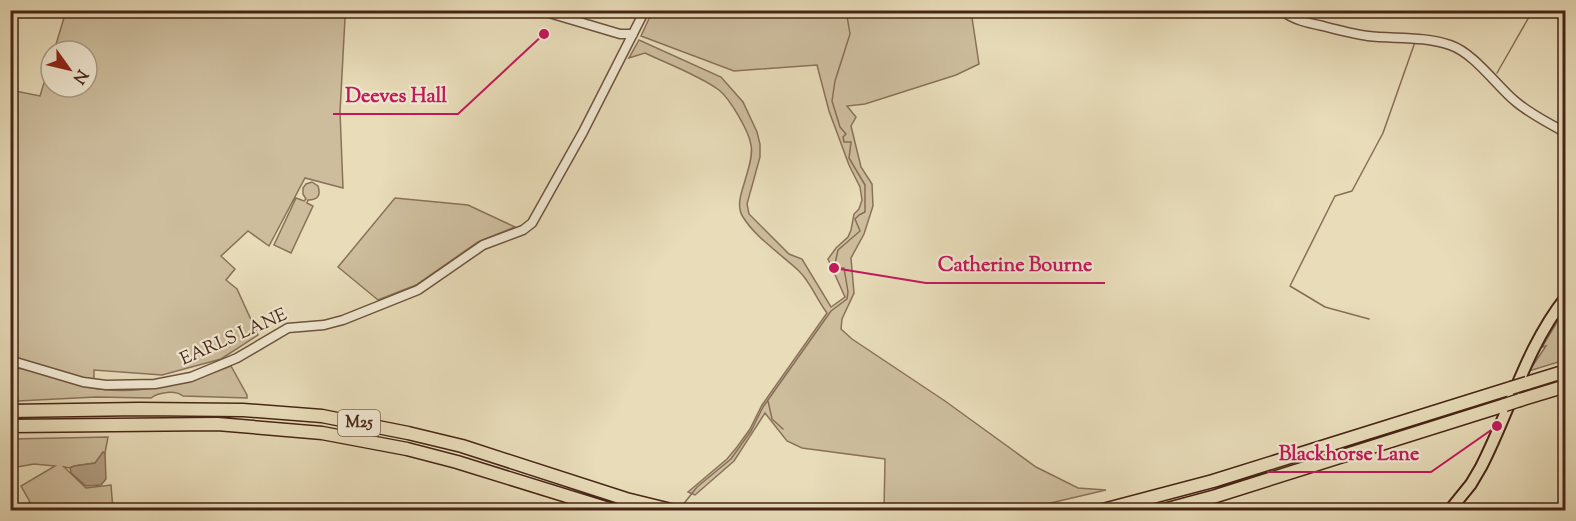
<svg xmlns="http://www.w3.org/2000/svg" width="1576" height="521" viewBox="0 0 1576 521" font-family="'Sorts Mill Goudy',serif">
  <rect width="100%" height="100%" fill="#e8dcb9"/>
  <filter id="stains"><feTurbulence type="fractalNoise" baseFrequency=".00333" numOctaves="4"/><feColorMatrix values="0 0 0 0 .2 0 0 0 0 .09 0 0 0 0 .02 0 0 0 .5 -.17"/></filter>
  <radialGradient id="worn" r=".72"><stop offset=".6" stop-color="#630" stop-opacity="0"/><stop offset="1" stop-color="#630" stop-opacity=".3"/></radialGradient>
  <path fill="#cdbd9d" stroke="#8a715a" stroke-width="1.5" d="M653,10L971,11L979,64L956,75L865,104L847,106L856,117L851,126L861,167L872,184L873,206L864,234L851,258L854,293L842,319L841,329L852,339L945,401L1036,467L1078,488L1106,490L1021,510H884L885,459L802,448L787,441L765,413L734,461L695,495L688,492L727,459L737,447L750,429L762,405L827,313C817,300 811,283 799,271C782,255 755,237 743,217C735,205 743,189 746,177C749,167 753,155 751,145C749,131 730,99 719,90C698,75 668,64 645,53L629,58L639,40L721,77L743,102L757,132L760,144V157L747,204L749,214L789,254L802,259L831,307L845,297L828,259L836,248L848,237L851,230L854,214L859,209L862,200L860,187L849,165L829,111L817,65L734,71L641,36Z
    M66,11H361L345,18L340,112L343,188L305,178L269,246L248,231L221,256L235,269L226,280L237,289L258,335L221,359L162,375L94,370V380C80,378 66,375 52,370C38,366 25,359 11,358L10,90L40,96L51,60V87H87V51H54Z
    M312,182L318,186C321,195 318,200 308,200L307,203L313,206L291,253L274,245L296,198L304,201L306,199L303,194V188L306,184Z
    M395,198L468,205L515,227L478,242L416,285L378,300L338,267Z
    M1565,309V360L1529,371L1546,346L1542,347Z
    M231,366L247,395V398L183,396C175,390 159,392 151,398L96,397L18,401V398L11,397L10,368C37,368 61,382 87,387C137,397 185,384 231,366Z
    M108,437L105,453L95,463L74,466L70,468L64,467L86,488L111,485L113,510H17L30,502L21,486L55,466L34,464L11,468V439Z"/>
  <path fill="#b19e82" stroke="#876e57" stroke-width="1.5" d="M103,452L105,453L106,479L101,485L86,486L71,473L70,468L74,466L95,463Z"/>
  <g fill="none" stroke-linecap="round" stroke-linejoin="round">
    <path stroke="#876e57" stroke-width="1.5" d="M1497,73L1533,10
      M1369,319L1325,307L1290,286L1335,196L1352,191L1383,133L1415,42
      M768,401L772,419L783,429
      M682,506L697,487L731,459L751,431L763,407L831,311L847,299L848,292L844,268H834L838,250L860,231L855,219L859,215L865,212V185L849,158L851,142H844L843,137L846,134L840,127L832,101L835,81L850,34L846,10"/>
    <defs>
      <path id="minor" d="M539,10L620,34H633
        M1281,10C1293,20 1308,23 1323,26C1338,30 1353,34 1368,36C1394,39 1424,36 1450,45C1474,53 1496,85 1515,101C1530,114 1549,123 1566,133
        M10,11L11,10
        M10,362L19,363L83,382L106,385L155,384L191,377L237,358L288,328L324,325L343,320L418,290L483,245L523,230L532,223L583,132L645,10"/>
      <path id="major" d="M1450,510L1471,484L1481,467C1510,411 1526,347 1566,297"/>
      <path id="highway" d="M1527,383L1566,371
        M1520,400L1566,386
        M10,411L139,409L243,410L322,416L408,433L462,446L626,499L671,510
        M10,426L217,424L322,433L407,449L457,462L612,510
        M1103,510L1213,481L1511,388
        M1164,510L1216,496L1505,405"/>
    </defs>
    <use href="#minor" stroke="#6f533f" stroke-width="11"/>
    <use href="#major" stroke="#472516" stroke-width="14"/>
    <use href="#highway" stroke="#472516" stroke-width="15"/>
    <use href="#minor" stroke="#f0e8d2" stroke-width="8"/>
    <use href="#major" stroke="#e8dcb9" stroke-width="10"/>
    <use href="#highway" stroke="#e8dcb9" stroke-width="12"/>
    <defs>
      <path id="highway-bridge" d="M1511,388L1527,383
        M1505,405L1520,400"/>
    </defs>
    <use href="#highway-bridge" stroke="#472516" stroke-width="15" stroke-linecap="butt"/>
    <use href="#highway-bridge" stroke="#e8dcb9" stroke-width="12"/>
  </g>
  <g text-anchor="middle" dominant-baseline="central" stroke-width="4.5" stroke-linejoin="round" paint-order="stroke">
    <rect fill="#f0e8d2" stroke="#7a604e" stroke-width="1.5" x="338" y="410" width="42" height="26" rx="4.5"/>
    <g font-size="16" font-weight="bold" fill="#472516">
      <text x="359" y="423">M25</text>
    </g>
    <g font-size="18" fill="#472516" stroke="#f0e8d2">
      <text transform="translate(234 338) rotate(-24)">EARLS LANE</text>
    </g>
  </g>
  <path fill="none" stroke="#c2185b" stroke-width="2" d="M544 34L458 114H333M834 268L926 283H1105M1497 426L1431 472H1267"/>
  <g fill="#c2185b" stroke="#f0e8d2" stroke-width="2">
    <circle cx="544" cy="34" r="6"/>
    <circle cx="834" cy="268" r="6"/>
    <circle cx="1497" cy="426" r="6"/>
  </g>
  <g font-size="20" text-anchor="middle" font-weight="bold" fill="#c2185b" stroke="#f0e8d2" stroke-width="4.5" stroke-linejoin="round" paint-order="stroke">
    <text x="396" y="102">Deeves Hall</text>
    <text x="1015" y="271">Catherine Bourne</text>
    <text x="1349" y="460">Blackhorse Lane</text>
  </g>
  <rect width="1576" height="521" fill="none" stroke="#e8dcb9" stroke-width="36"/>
  <rect x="12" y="12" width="1552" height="497" fill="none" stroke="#472516" stroke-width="3"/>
  <rect x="18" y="18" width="1540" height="485" fill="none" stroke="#472516" stroke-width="1.5"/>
  <g transform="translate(69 69) rotate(124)"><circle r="28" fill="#f0e8d2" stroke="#ac9a87" stroke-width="1.5"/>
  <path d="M0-4.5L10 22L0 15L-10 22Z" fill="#8f2418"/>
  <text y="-9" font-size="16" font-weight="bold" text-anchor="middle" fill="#472516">N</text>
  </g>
  <rect width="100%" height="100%" filter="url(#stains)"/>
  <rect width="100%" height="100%" fill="url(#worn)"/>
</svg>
